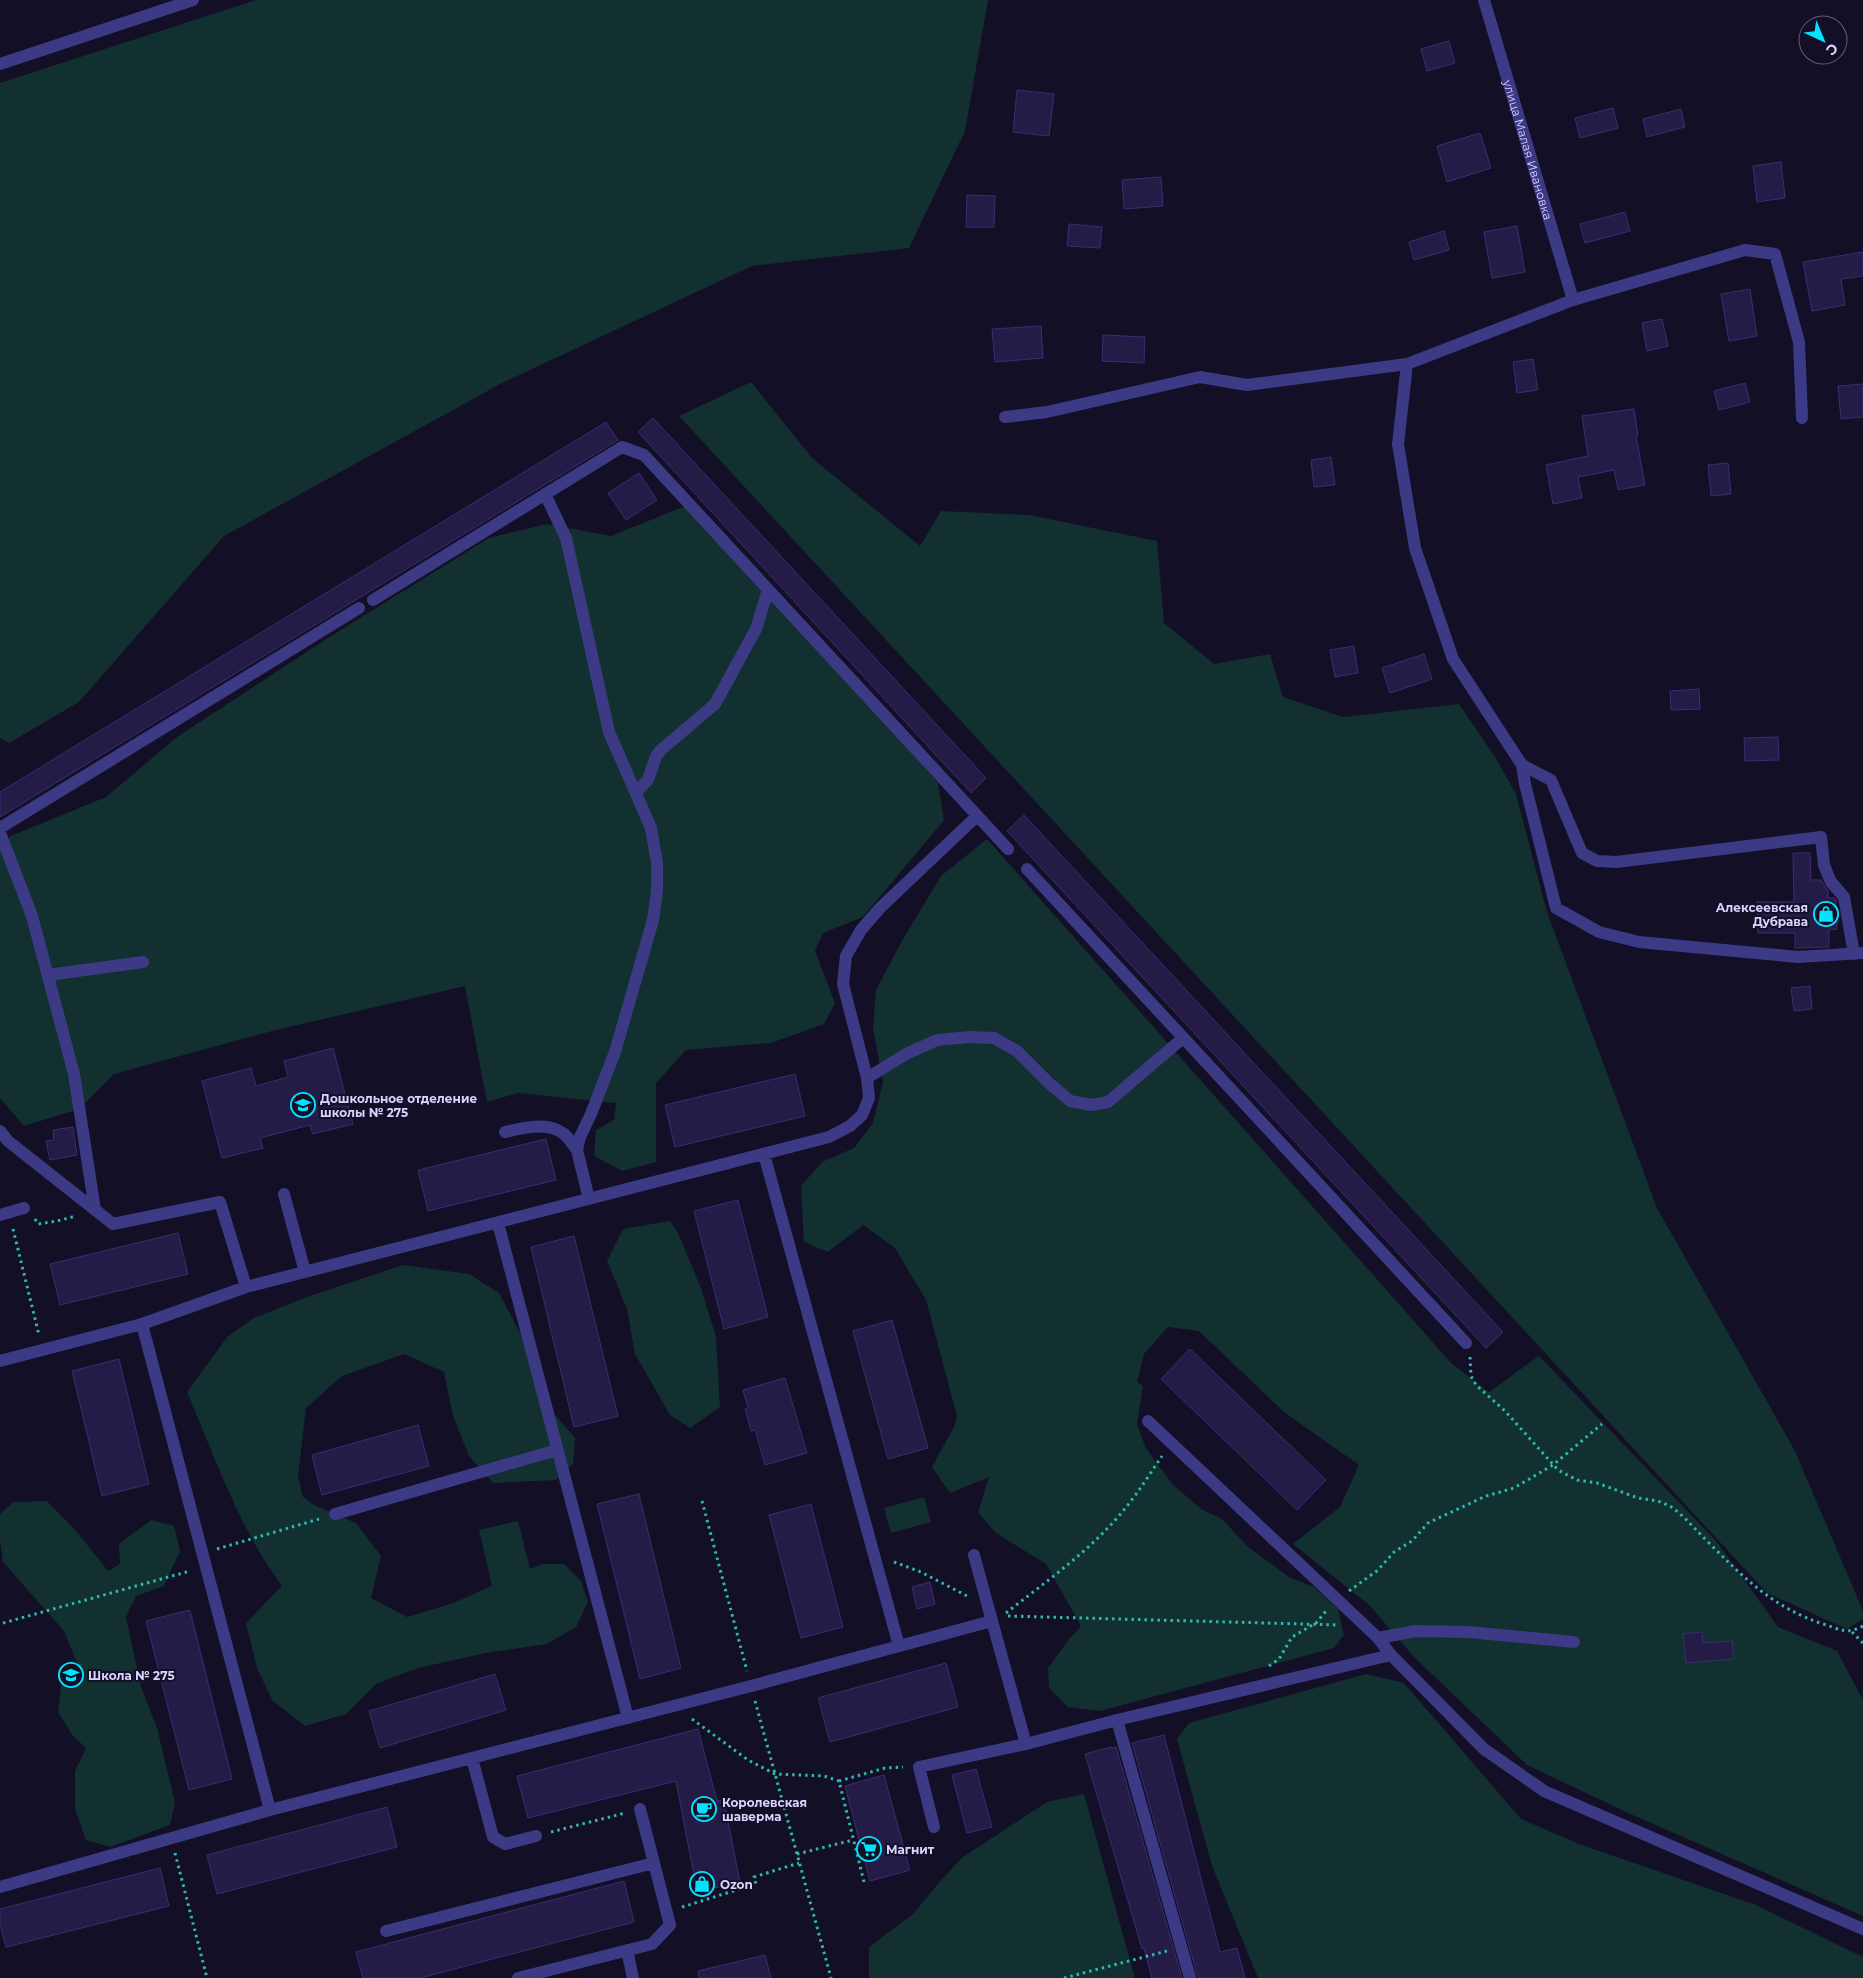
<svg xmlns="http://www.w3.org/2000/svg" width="1863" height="1978" viewBox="0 0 1863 1978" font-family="Montserrat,sans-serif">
  <rect width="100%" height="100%" fill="#130f26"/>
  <path fill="#12302f" d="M256,0H988L965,131L909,248L752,266L502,383L224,536L79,702L9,743L0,738V83Z
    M751,382L812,458L920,546L941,511L1029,515L1157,541L1164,623L1214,664L1270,654L1283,697L1343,717L1459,704L1497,760L1516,794L1547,912L1657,1208L1795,1451L1863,1611V1619L1847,1629L1767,1593L679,416Z
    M683,507L696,512L768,590L938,783L944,820L863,917L823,933L815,951L835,1003L824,1024L771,1043L686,1050L656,1083V1162L622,1171L594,1156L596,1130L614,1120L616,1103L518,1093L487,1102L465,986L272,1031L114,1074L79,1109L24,1126L0,1098V845L11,836L106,797L177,737L331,636L489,538L546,524L611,536Z
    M987,839L1452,1364L1489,1392L1539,1356L1717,1542L1778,1627L1837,1651L1863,1700V1916L1626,1812L1527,1765L1415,1658L1370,1606L1293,1544L1340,1507L1359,1465L1284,1412L1199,1331L1168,1327L1144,1354L1137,1382L1143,1386L1137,1425L1146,1448L1172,1484L1201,1509L1222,1519L1247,1546L1289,1577L1314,1587L1338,1609L1344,1635L1334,1648L1100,1711L1068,1707L1049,1688L1048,1668L1069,1639L1081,1626L1046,1564L996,1533L978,1512L989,1477L950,1493L932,1467L954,1427L957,1416L926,1300L895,1248L863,1225L828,1252L804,1242L801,1186L822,1162L854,1148L873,1123L883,1082L873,1028L876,990L903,939L941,876Z
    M670,1221L678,1233L701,1288L716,1337L720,1407L690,1428L670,1415L635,1354L627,1309L607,1261L623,1229Z
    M403,1265L469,1274L499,1293L529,1350L550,1409L575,1438L573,1464L556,1480L493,1483L469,1456L453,1416L444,1372L404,1354L342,1376L306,1408L298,1476L303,1497L314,1505L356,1523L381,1556L371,1598L407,1617L451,1604L492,1586L479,1530L518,1521L530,1569L542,1564H564L581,1581L588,1602L576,1627L547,1644L486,1653L418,1668L376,1684L346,1714L305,1726L272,1700L257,1668L246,1623L282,1586C239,1528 215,1458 187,1392L228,1336L254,1318L307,1297Z
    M924,1497L931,1522L891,1533L884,1508Z
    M47,1501L77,1532L108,1571L120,1564L119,1544L151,1520L174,1526L180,1551L164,1586L136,1596L126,1617L141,1687L157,1728L175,1803L170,1825L110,1847L86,1840L75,1809V1771L86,1748L73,1736L58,1712L62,1677L77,1663L64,1631L3,1562L0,1540V1514L14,1502Z
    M1366,1674L1404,1683L1521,1819L1579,1844L1756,1905L1863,1957V1978H1258L1212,1866L1177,1739L1189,1723Z
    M1084,1794L1135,1978H869V1947L913,1914L943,1878L963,1857L1047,1802Z"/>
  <path fill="#241b47" stroke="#3b2d73" d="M1449,41L1455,63L1427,71L1421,49Z
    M1017,90L1054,94L1049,136L1013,132Z
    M1613,108L1618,128L1580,138L1575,118Z
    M1681,109L1685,127L1647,137L1643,119Z
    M1480,133L1491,168L1447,182L1437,146Z
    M1781,162L1785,198L1757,202L1753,166Z
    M1161,177L1163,206L1124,209L1122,180Z
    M967,195L995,196L994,227H966Z
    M1625,212L1630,231L1585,243L1580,224Z
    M1069,224L1102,227L1100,248L1067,246Z
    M1517,226L1525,272L1492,278L1484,232Z
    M1444,231L1449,250L1414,260L1409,242Z
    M1863,252V276L1841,279L1845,305L1812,311L1803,262Z
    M1750,289L1757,336L1729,341L1721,294Z
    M1662,319L1668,346L1647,351L1642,323Z
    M1041,326L1043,358L995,362L992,329Z
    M1103,335L1145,337L1144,363L1102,361Z
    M1533,359L1538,390L1517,393L1513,362Z
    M1745,383L1750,402L1719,410L1714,391Z
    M1863,384V417L1841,419L1838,386Z
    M1634,409L1638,436H1636L1645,485L1618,490L1614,470L1578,477L1582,498L1553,504L1546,465L1588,456L1582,416Z
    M653,418L986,778L971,793L638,432Z
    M606,422L618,440L0,817V792Z
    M1331,457L1335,485L1314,487L1311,460Z
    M1728,463L1731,494L1711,496L1708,465Z
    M639,473L657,500L626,520L608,493Z
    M1354,646L1358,673L1335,677L1330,650Z
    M1424,654L1432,679L1390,693L1382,668Z
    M1699,689L1700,709L1671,710L1670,691Z
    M1778,737L1779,760L1745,761L1744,738Z
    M1024,815L1503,1332L1486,1348L1007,831Z
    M1793,853H1810L1811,880H1821L1828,891V898H1834L1836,900L1837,929L1829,930V947L1795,948V933H1758L1757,902H1794Z
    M1810,986L1812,1009L1794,1011L1791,988Z
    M333,1048L353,1124L313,1134L310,1125L260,1138L263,1148L222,1158L202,1081L251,1068L256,1086L288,1077L284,1061Z
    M795,1074L805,1116L675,1147L665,1105Z
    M73,1127L77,1155L50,1160L46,1141L54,1140L53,1130Z
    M546,1139L556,1180L428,1211L418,1170Z
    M738,1200L768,1317L724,1329L694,1211Z
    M178,1233L188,1274L60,1305L50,1264Z
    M574,1236L618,1416L574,1427L531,1247Z
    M892,1320L928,1448L888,1459L853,1331Z
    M1190,1349L1326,1480L1297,1510L1161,1379Z
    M119,1359L149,1484L102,1496L72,1371Z
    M785,1378L807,1453L765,1465L755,1430L751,1431L745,1409L748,1408L743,1390Z
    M418,1425L429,1466L322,1495L312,1455Z
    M639,1494L681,1668L640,1679L597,1504Z
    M811,1504L843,1627L801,1638L769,1515Z
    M930,1582L935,1604L917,1609L912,1587Z
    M190,1610L232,1779L189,1790L146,1621Z
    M1702,1632L1703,1643L1732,1641L1734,1659L1686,1663L1683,1634Z
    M946,1663L958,1707L830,1742L818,1698Z
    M495,1674L506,1710L380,1748L369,1711Z
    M698,1729L717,1801L724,1800L740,1883L697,1891L676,1781L528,1818L517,1776Z
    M1164,1735L1220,1952L1237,1948L1245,1978H1198L1132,1743Z
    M1111,1747L1112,1748L1116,1747L1182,1978H1152L1144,1948L1142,1949L1085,1754Z
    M976,1769L992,1827L967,1833L952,1775Z
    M884,1775L910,1870L870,1881L845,1786Z
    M387,1807L397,1847L217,1894L207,1855Z
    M160,1868L169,1906L6,1947L0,1924V1909Z
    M624,1881L634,1922L420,1978H363L356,1952Z
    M765,1955L771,1978H699L698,1971Z"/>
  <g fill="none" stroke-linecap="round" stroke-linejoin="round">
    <path stroke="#2fb8b0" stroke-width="3" stroke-dasharray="2.5 4" stroke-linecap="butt" d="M35,1219L38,1224L57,1221L76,1216
      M13,1229L39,1335
      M1470,1357L1471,1376L1476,1385L1505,1411L1558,1470L1577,1480L1597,1483L1638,1498L1658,1501L1670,1506C1683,1515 1694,1528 1706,1540C1743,1577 1772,1607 1823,1624C1840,1629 1846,1635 1863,1626
      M702,1501L747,1671
      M217,1549L319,1519
      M894,1562L921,1572L967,1596
      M1349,1591L1378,1570L1394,1552L1412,1541L1428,1523L1486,1496L1514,1488L1553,1465L1602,1424
      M1006,1613C1048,1580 1094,1548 1127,1506C1140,1490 1151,1472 1162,1456
      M1008,1616L1339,1625
      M3,1623L190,1571
      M1852,1632L1863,1643
      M1269,1666L1279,1659L1292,1637L1316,1623L1326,1611
      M755,1701L831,1978
      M692,1719L748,1760L775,1774L824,1776L839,1781
      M551,1832L625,1813
      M175,1853L207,1978
      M797,1854L853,1840
      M864,1882L839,1781L885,1768L903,1767
      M682,1907L756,1884L754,1877L799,1863
      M1064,1978L1167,1951"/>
    <path stroke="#3d3a85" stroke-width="12" d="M1407,364L1398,444L1415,548L1453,659L1522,765L1551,780L1582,853L1597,861L1616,862L1821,837L1824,865L1831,882L1844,897L1854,954
      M1005,417L1047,412L1200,377L1247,385L1407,364L1573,300L1745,250L1775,254L1799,342L1802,418
      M545,494L566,538L609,732L651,828L657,863V891L653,920L615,1052L591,1114L580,1137L577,1150L589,1199
      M373,600L622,447L644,455L1008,849
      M1522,765L1525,784L1556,908L1599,932L1639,942L1798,957L1863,953
      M636,792L648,780L656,756L662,749L715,704L756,629L768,590
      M0,828L359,608
      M0,833L32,916L74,1074L95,1210
      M1027,869L1466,1343
      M48,975L143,962
      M867,1078L906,1054L937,1040L970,1037L994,1038L1017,1051L1049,1083L1070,1101L1091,1105L1108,1102L1183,1038
      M0,1131L8,1141L113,1224L220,1202L246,1287
      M505,1132C523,1128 548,1121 564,1134C569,1138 573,1145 577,1150
      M764,1154L899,1646
      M284,1194L305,1272
      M0,1215L24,1208
      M498,1223L628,1718
      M142,1324L270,1810
      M0,1361L142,1324L246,1287L829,1137L850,1126L862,1115L869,1098L867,1078L843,984L846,956L861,930L880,908L977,816
      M1148,1421L1378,1638L1391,1655
      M335,1514L557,1450
      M974,1555L992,1621
      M1378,1638L1416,1631L1468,1632L1574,1642
      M1117,1720L1190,1978
      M472,1758L493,1837L505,1844L536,1836
      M934,1827L919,1767L1026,1744
      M0,1887L270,1810L751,1686
      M386,1931L654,1863
      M627,1950L633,1978
      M518,1978L652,1944L670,1925L640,1809"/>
    <g stroke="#3d3a85" stroke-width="12">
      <path id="s1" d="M1484,0L1573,300"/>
      <path d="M751,1686L992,1621L1026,1744L1117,1720L1391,1655L1484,1749L1544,1791L1863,1929"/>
    </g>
    <path stroke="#3d3a85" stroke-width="12" d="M0,64L193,0"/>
  </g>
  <defs>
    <symbol id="shop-ring" viewBox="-11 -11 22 22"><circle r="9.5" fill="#130f26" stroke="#00e5ff" stroke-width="1.5"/><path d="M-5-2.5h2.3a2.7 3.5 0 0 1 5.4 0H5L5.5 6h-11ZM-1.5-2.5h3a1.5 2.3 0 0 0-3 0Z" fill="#00e5ff"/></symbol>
    <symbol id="school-ring" viewBox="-11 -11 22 22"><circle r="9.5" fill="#130f26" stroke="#00e5ff" stroke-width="1.5"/><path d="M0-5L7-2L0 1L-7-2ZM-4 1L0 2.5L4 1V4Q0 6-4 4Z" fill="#00e5ff"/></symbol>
    <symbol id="cafe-ring" viewBox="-11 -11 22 22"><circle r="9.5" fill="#130f26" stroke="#00e5ff" stroke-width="1.5"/><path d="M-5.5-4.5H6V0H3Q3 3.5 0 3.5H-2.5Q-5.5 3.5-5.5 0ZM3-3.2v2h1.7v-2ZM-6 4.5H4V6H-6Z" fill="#00e5ff"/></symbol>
    <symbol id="supermarket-ring" viewBox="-11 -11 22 22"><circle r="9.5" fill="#130f26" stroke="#00e5ff" stroke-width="1.5"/><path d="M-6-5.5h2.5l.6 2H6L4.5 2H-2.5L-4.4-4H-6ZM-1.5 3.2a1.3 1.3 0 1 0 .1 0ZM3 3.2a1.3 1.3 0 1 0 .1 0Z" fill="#00e5ff"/></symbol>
  </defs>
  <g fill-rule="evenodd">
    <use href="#shop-ring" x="1812" y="900" width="28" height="28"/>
    <use href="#school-ring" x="289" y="1091" width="28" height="28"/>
    <use href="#school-ring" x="57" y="1661" width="28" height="28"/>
    <use href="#cafe-ring" x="690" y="1795" width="28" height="28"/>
    <use href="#supermarket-ring" x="855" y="1835" width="28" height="28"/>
    <use href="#shop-ring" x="688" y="1870" width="28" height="28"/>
  </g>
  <g text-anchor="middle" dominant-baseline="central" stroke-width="4" stroke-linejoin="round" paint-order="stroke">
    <g font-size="12" fill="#d9d4ff" stroke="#130f26">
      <text stroke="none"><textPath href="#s1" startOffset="156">улица Малая Ивановка</textPath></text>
    </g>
    <g font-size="12" font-weight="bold" fill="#d9d4ff" stroke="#130f26" text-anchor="start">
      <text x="1808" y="907" text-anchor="end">Алексеевская<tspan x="1808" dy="14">Дубрава</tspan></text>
      <text x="320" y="1098">Дошкольное отделение<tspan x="320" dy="14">школы № 275</tspan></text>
      <text x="88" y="1675">Школа № 275</text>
      <text x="722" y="1802">Королевская<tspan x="722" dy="14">шаверма</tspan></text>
      <text x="886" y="1849">Магнит</text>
      <text x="720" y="1884">Ozon</text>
    </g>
  </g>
  <g transform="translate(1823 40) rotate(136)"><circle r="24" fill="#130f26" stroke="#625e7d"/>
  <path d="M0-4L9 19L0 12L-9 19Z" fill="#00e5ff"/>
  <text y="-8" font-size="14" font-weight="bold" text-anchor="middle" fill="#d9d4ff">С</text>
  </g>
</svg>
